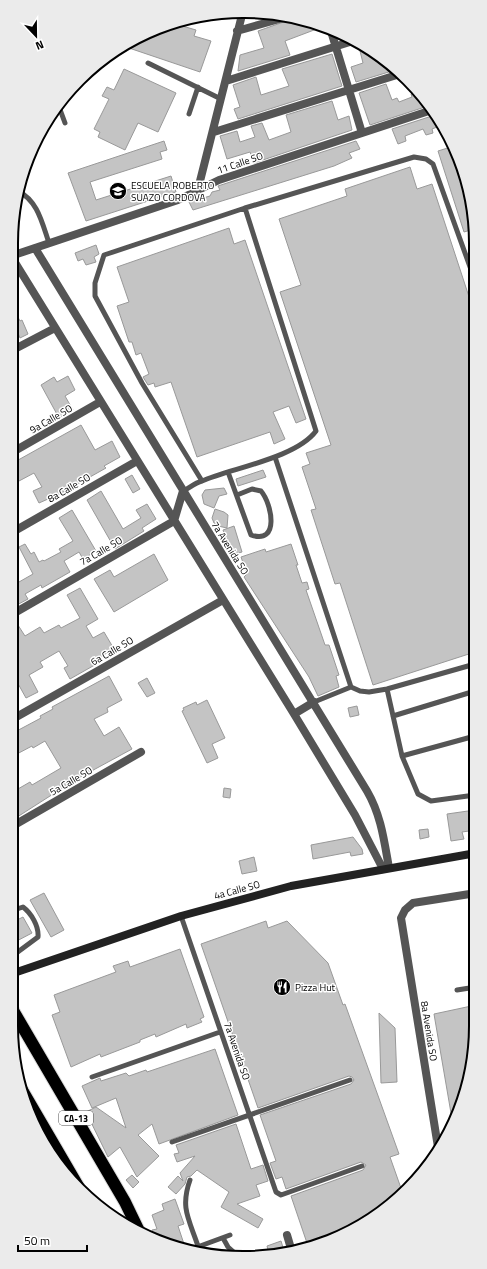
<svg xmlns="http://www.w3.org/2000/svg" width="487" height="1269" viewBox="0 0 487 1269" font-family="'Titillium Web',sans-serif">
  <rect width="100%" height="100%" fill="#fff"/>
  <path fill="#c4c4c4" stroke="#999" d="M295,18L304,19L322,27L285,41L290,55L238,71L240,55L264,48L258,31Z
    M179,25L196,30L194,36L211,41L200,72L123,46L127,42Z
    M358,43L371,50L375,61L382,59L390,66L392,71L356,82L351,67L363,63Z
    M332,54L342,86L238,119L234,109L240,107L233,85L256,77L261,95L289,86L282,69Z
    M124,69L176,93L158,132L138,123L125,150L98,137L100,132L94,129L109,99L102,96L107,87L114,90Z
    M386,84L392,100L397,98L399,102L412,97L411,94L419,91L428,106L370,125L359,93Z
    M332,101L338,120L349,116L352,130L254,163L250,152L227,159L220,136L237,131L240,142L255,137L251,126L262,123L269,140L291,132L286,115Z
    M435,115L442,125L432,129L433,133L426,135L423,129L405,136L406,141L398,144L392,129Z
    M164,141L167,150L160,152L162,159L90,182L96,200L171,176L176,192L86,221L68,173Z
    M356,141L360,149L349,153L352,158L334,166L193,210L189,202L210,196L212,192L220,190L218,186L221,185Z
    M454,146L474,213V229L464,232L438,151Z
    M410,167L417,189L432,184L474,312L475,652L373,685L340,583L335,584L311,510L316,509L302,467L310,464L306,453L331,445L280,292L301,285L279,219L347,196L345,189Z
    M229,228L234,244L245,240L306,419L296,423L289,406L273,412L285,439L274,444L270,432L197,457L171,382L155,387L154,383L148,385L143,377L149,374L141,353L136,355L132,342H129L117,306L129,302L117,267Z
    M96,245L99,254L94,257L96,262L86,265L83,259L78,261L75,253Z
    M11,304L20,321L22,320L28,334L20,338L14,323L11,325Z
    M68,376L75,390L65,396L73,410L59,418L41,385L54,377L57,382Z
    M81,425L95,450L112,441L120,457L104,466L106,468L49,500L48,499L39,503L33,491L42,487L34,473L19,481L11,464Z
    M263,470L266,477L238,486L236,479Z
    M132,475L140,489L133,493L125,479Z
    M224,488L227,494L219,496L214,508L204,504L202,495L205,490Z
    M101,491L123,529L141,518L136,510L147,504L156,519L142,528L144,531L115,549L87,500Z
    M215,509L224,512L228,515L227,528L218,526L214,523L212,518Z
    M72,510L96,551L83,559L79,552L64,561L70,572L42,588L41,585L25,594L28,599L15,606L11,599V582L17,579L19,582L33,574L19,547L25,544L31,554L34,552L39,562L43,560L44,561L61,552L59,549L73,541L59,518Z
    M234,526L242,552L231,555L223,530Z
    M291,544L298,565H296L302,583L307,582L309,589L306,590L325,645H329L339,675L336,676L339,687L318,696L309,677L244,577L247,574L241,557L265,549L266,552Z
    M154,554L168,580L114,612L94,579L110,570L114,577Z
    M80,588L98,619L86,626L93,638L104,632L114,649L98,658L100,662L70,679L64,668L68,666L59,651L40,662L43,667L29,675L38,692L26,698L11,671V625L16,622L25,636L40,627L44,633L59,625L61,628L80,618L67,595Z
    M109,676L122,700L107,708L108,712L94,719L104,736L119,727L132,749L75,780L11,821V793L30,782L32,785L61,768L45,741L33,748L32,746L15,755L11,748V734L41,718L40,716L53,709L52,707Z
    M147,678L155,693L147,697L138,683Z
    M207,700L225,738L212,744L218,758L207,763L182,711L184,710L183,708L196,702L197,705Z
    M357,706L359,715L350,717L348,708Z
    M224,788L231,789L230,798L223,797Z
    M475,810L476,830L462,832L464,839L451,841L447,814Z
    M428,829L429,837L420,839L419,830Z
    M353,837L362,849L363,854L351,856L350,852L313,859L311,845Z
    M254,857L257,871L242,874L239,861Z
    M44,893L64,930L51,937L30,900Z
    M23,917L32,933L11,944V923Z
    M266,921L268,928L287,921L328,963L343,1005L345,1004L399,1154L390,1157L402,1191L372,1219L308,1246L291,1196L363,1170L366,1165L361,1162L286,1189L282,1177L276,1179L270,1163L276,1161L260,1115L351,1084L354,1080L352,1077L349,1076L258,1108L201,944Z
    M180,949L204,1017L200,1019L202,1022L187,1028L186,1024L156,1037L155,1034L140,1040V1042L101,1057L100,1054L71,1067L52,1015L60,1012L54,995L116,972L113,966L128,961L130,967Z
    M476,1005V1026L468,1086L452,1119L434,1014Z
    M379,1013L395,1028L397,1082L381,1083Z
    M215,1049L238,1115L159,1144L152,1124L138,1135L159,1156L137,1177L120,1147L108,1157L86,1112L96,1107L126,1128L116,1098L92,1108L82,1086L100,1078L101,1081L126,1073L129,1076L146,1070L147,1072Z
    M236,1124L251,1169L263,1165L268,1181L256,1185L260,1196L237,1204L263,1219L258,1228L221,1207L229,1192L197,1170L191,1176L187,1177L185,1184L176,1194L168,1187L178,1176L183,1181L180,1173L195,1156L177,1162L174,1154L179,1153L176,1145Z
    M132,1175L139,1182L133,1188L126,1180Z
    M175,1199L184,1224L178,1226L185,1247L154,1236L152,1230L157,1229L152,1215L164,1210L162,1204Z
    M281,1241L285,1254H269L267,1246Z"/>
  <g fill="none" stroke-linecap="round" stroke-linejoin="round">
    <defs>
      <path id="highway" d="M11,1007L125,1202L139,1231
        M22,1090L78,1186"/>
    </defs>
    <use href="#highway" stroke="#dbdbdb" stroke-width="14"/>
    <path stroke="#555" stroke-width="5" d="M148,63L221,99
      M58,104L65,123
      M189,114L198,87
      M18,191C38,201 42,223 49,243
      M275,457L351,687L360,691L369,692L387,689L475,664
      M228,472L251,535C280,545 272,504 261,491L252,489L237,495
      M202,481L142,383L95,296V283L104,255L245,208
      M183,491C189,488 195,483 202,481C232,468 296,458 316,431L245,208L414,157L426,159L433,164L474,278
      M387,689L402,756L418,794L431,801L475,795
      M314,702L351,687
      M393,716L475,691
      M402,756L475,736
      M11,911L23,907C31,913 39,926 38,937L11,957
      M181,916L276,1192L281,1195L362,1166
      M457,990L476,987
      M92,1077L220,1032
      M172,1142L350,1080
      M190,1180C180,1208 189,1219 198,1246
      M223,1238L228,1247L237,1255
      M192,1249L230,1235"/>
    <path stroke="#555" stroke-width="8" d="M237,31L283,18
      M331,31L362,133
      M226,81L353,41
      M214,132L400,74
      M198,189L242,15
      M35,248L367,791C381,815 384,840 389,868
      M11,256L294,714L355,815L383,869
      M11,256L178,200L219,180L432,110
      M11,351L55,328
      M11,453L100,402
      M11,533L137,461
      M11,615L174,521L183,491
      M294,714L314,702
      M11,720L223,600
      M11,827L141,752
      M438,1147L401,918L405,910L413,903L476,893
      M287,1235L292,1252"/>
    <path stroke="#222" stroke-width="8" d="M11,974L181,916L291,886L476,853"/>
    <use href="#highway" stroke="#000" stroke-width="12"/>
  </g>
  <defs>
    <symbol id="school-disc" viewBox="-11 -11 22 22"><circle r="9.5" fill="#000" stroke="#fff"/><path d="M0-5L7-2L0 1L-7-2ZM-4 1L0 2.5L4 1V4Q0 6-4 4Z" fill="#fff"/></symbol>
    <symbol id="restaurant-disc" viewBox="-11 -11 22 22"><circle r="9.5" fill="#000" stroke="#fff"/><path d="M-5-6h1v4h1v-4h1v4h1v-4h1v5L-1.5 .5V6h-2V.5L-5-1ZM5-6V6H3V1.5H1.5Q1.5-4 5-6Z" fill="#fff"/></symbol>
  </defs>
  <g fill-rule="evenodd">
    <use href="#school-disc" x="108" y="181" width="20" height="20"/>
    <use href="#restaurant-disc" x="272" y="977" width="20" height="20"/>
  </g>
  <g text-anchor="middle" dominant-baseline="central" stroke-width="3" stroke-linejoin="round" paint-order="stroke">
    <rect fill="#fff" stroke="#4c4c4c" stroke-width="1" x="59" y="1111" width="34" height="14" rx="3"/>
    <g font-size="9" font-weight="bold" fill="#000">
      <text x="76" y="1118">CA-13</text>
    </g>
    <g font-size="10" fill="#000" stroke="#fff">
      <text transform="translate(240 163) rotate(-19)">11 Calle SO</text>
      <text transform="translate(51 419) rotate(-30)">9a Calle SO</text>
      <text transform="translate(69 488) rotate(-30)">8a Calle SO</text>
      <text transform="translate(230 548) rotate(58)">7a Avenida SO</text>
      <text transform="translate(101 551) rotate(-30)">7a Calle SO</text>
      <text transform="translate(112 651) rotate(-30)">6a Calle SO</text>
      <text transform="translate(71 781) rotate(-30)">5a Calle SO</text>
      <text transform="translate(237 890) rotate(-15)">4a Calle SO</text>
      <text transform="translate(429 1031) rotate(81)">8a Avenida SO</text>
      <text transform="translate(237 1051) rotate(71)">7a Avenida SO</text>
    </g>
    <g font-size="10" fill="#000" stroke="#fff" text-anchor="start">
      <text x="131" y="185">ESCUELA ROBERTO<tspan x="131" dy="12">SUAZO CORDOVA</tspan></text>
      <text x="295" y="987">Pizza Hut</text>
    </g>
  </g>
  <path d="M0 0H487V1269H0ZM243 18H244A225 225 0 0 1 469 243V1026A225 225 0 0 1 244 1251H243A225 225 0 0 1 18 1026V243A225 225 0 0 1 243 18Z" fill="#ebebeb" fill-rule="evenodd"/>
  <path fill="none" stroke="#000" stroke-width="2" d="M243 18H244A225 225 0 0 1 469 243V1026A225 225 0 0 1 244 1251H243A225 225 0 0 1 18 1026V243A225 225 0 0 1 243 18Z"/>
  <g transform="translate(36 36) rotate(158)" stroke="#ffffff" stroke-width="3" paint-order="stroke">
  <path d="M0-3L7 15L0 10L-7 15Z" fill="#000000"/>
  <text y="-6" font-size="11" font-weight="bold" text-anchor="middle" fill="#000000">N</text>
  </g>
  <path d="M18 1245v6h69v-6" fill="none" stroke="#000000" stroke-width="2"/>
  <text x="24" y="1245" font-size="12" fill="#000000" stroke="#ffffff" stroke-width="3" paint-order="stroke">50 m</text>
</svg>
